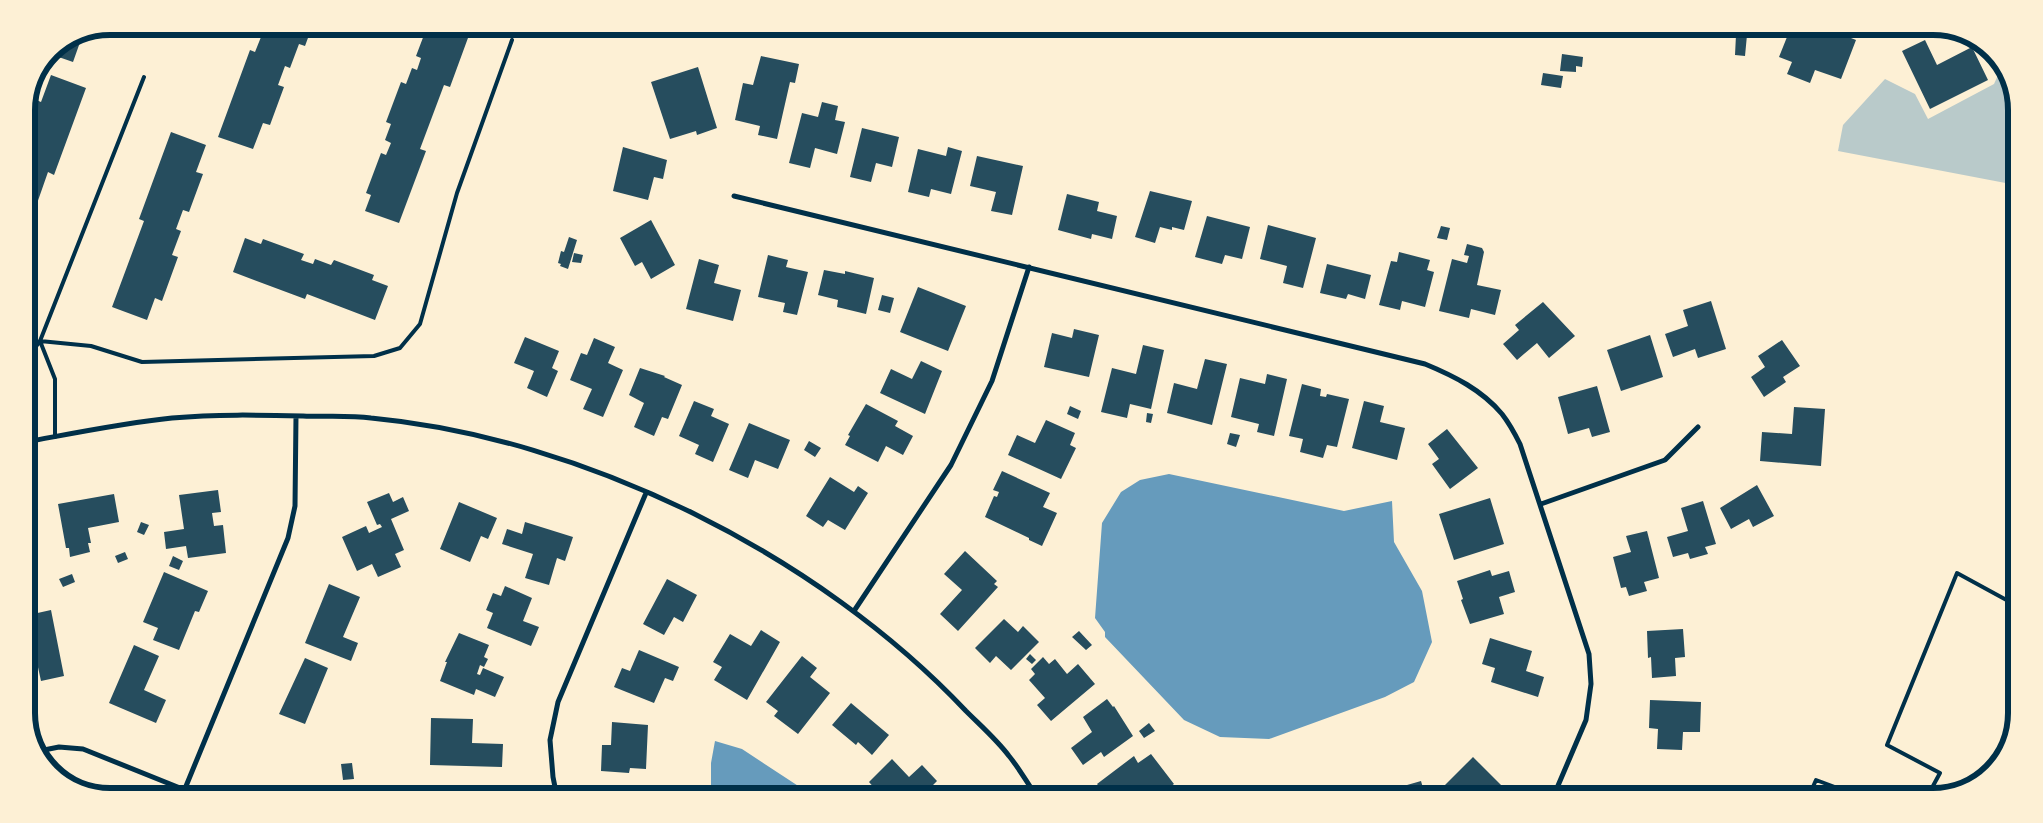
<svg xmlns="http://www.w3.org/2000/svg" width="2043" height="823" viewBox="0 0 2043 823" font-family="Arial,sans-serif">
  <rect width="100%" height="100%" fill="#fdf0d5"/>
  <path fill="#b9caca" d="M2003,64L2017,105L2016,185L1838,151L1843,125L1885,79L1915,94L1928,119L1994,84Z"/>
  <path fill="#669bbc" d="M1169,474L1344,511L1392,501L1394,542L1422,591L1432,642L1414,682L1385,697L1269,739L1220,737L1184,720L1105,637V632L1095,618L1102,523L1121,492L1140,480Z
    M715,741L742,749L809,793H711V763Z"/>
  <path fill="#264d5e" d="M265,27H312L305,46L299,44L290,68L285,66L278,85L284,87L270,125L263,123L253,149L218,137L250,50L255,52Z
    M427,27H472L450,87L444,85L420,149L426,151L399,223L365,211L371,195L366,193L381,153L386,155L391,143L385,140L391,124L386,122L401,82L406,84L412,68L417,70L421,58L416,56Z
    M84,31L73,62L50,54L51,51L78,33Z
    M1789,32H1836L1856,40L1841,79L1815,70L1810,83L1787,74L1792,62L1779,57Z
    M1736,35H1747L1745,56L1735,55Z
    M1925,40L1937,65L1972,47L1988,80L1930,109L1902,51Z
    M1562,54L1583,57L1582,67L1576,66V72L1560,71Z
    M761,56L799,64L795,83L790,82L777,139L758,135L760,126L735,120L743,83L753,85Z
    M698,67L717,128L697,135L696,131L670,139L651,82Z
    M1543,73L1563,76L1561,88L1541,85Z
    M51,75L86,88L54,175L48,172L27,232L26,121L34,99L41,102Z
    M822,102L838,106L835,120L845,122L837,154L815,148L810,168L789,163L802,113L818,117Z
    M862,128L899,137L892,167L876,163L871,182L850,177Z
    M171,132L206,145L196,172L203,174L189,212L183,210L176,229L181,231L172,255L178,257L162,301L155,298L147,320L112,307L144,221L139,219Z
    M623,147L667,160L663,179L654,177L648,200L613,191Z
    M948,147L962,151L951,194L931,189L929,197L908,192L918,149L946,156Z
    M977,156L1023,166L1012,215L991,211L996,192L970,186Z
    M1150,191L1192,201L1184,230L1172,227V230L1160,227L1155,243L1135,237Z
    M1067,194L1099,202L1097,211L1117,216L1112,239L1092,234L1091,239L1058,230Z
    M1207,216L1250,227L1242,259L1225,255L1222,264L1195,257Z
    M651,220L675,265L651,279L642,262L635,266L620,238Z
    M1268,225L1316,238L1303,288L1283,283L1287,266L1260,259Z
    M1441,226L1450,228L1447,240L1437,238Z
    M569,237L577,240L568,269L560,266L561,264L558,263L561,251L564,252Z
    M245,238L261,244L263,239L304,254L301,260L313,264L315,259L331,265L334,260L374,275L372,280L388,286L375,320L307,294L305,299L233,272Z
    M1467,244L1482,248L1484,252L1477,285L1501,290L1495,315L1471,309L1469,318L1439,311L1452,259L1467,263L1469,256L1464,255Z
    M1399,252L1430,260L1427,270L1434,272L1425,307L1402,301L1400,310L1379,305L1391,261L1397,262Z
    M574,253L583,255L581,263L572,262Z
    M768,255L788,260L786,267L808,272L797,315L783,312L785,303L758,297Z
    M699,259L719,265L714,283L741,290L733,321L686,309Z
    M1327,264L1371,275L1365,299L1348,294L1346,299L1320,293Z
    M824,270L845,274V271L874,278L866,314L837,307L838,300L818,295Z
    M918,287L966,306L948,351L900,332Z
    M882,295L894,298L890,313L878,310Z
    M1711,301L1726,349L1698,358L1695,349L1673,357L1665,334L1688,326L1683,310Z
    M1543,302L1575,336L1549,358L1537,343L1517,360L1503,344L1519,330L1515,325Z
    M1074,329L1099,335L1089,377L1044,367L1052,333L1072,338Z
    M1650,335L1663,377L1621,391L1607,350Z
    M525,337L559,351L552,368L558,371L547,397L527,388L534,371L514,363Z
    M594,338L615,347L608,363L623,370L603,417L583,409L592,389L570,380L581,353L587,355Z
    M1782,340L1800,366L1783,377L1786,382L1764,397L1751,377L1765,367L1758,356Z
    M1143,345L1164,350L1151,409L1130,404L1127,418L1101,412L1112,368L1136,374Z
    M1205,359L1227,364L1212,425L1167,413L1174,383L1197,389Z
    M921,361L942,371L925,414L880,393L891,369L912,379Z
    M640,368L665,376L664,377L682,385L668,419L662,417L654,436L634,427L644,403L629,395Z
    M1267,374L1287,379L1274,436L1257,432L1259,424L1231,417L1240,378L1265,384Z
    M1302,384L1321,389L1320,396L1326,397L1327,394L1349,399L1337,447L1327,445L1323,458L1300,452L1303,439L1289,436Z
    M1597,386L1610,432L1592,437L1589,428L1568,434L1558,397Z
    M694,401L714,409L711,416L729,424L713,462L695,454L699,445L679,436Z
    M1364,401L1384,406L1380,422L1405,428L1397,460L1352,448Z
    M866,404L898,421L895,426L913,436L903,455L886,446L878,462L845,445L850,436L848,435Z
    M1070,406L1081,411L1078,419L1067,414Z
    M1794,407L1825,409L1821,466L1760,461L1762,432L1792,434Z
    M1147,413L1153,414L1151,423L1146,422Z
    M1046,420L1075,433L1070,445L1076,448L1061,479L1008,455L1017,435L1035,443Z
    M749,423L790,440L778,469L755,460L748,478L729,470Z
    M1447,429L1478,468L1450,489L1432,464L1439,459L1428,444Z
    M1230,433L1240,435L1236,447L1227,444Z
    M809,441L821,448L815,457L804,450Z
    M1002,471L1050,493L1043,507L1057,513L1042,546L1029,540V538L985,517L994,496L997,497L999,492L993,490Z
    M830,477L854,492L858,486L868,493L845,530L828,520L823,527L806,516Z
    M1757,485L1774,516L1753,527L1749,519L1731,529L1720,508Z
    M218,490L221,512L212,513L214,526L223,525L226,553L188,558L186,546L166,549L164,532L184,529L179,495Z
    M389,493L393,502L403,497L409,511L391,519L404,550L395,554L401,567L378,577L372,564L357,571L342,537L366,526L369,533L382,527L380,524L377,525L367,502Z
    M114,494L119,522L88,528L91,543H88L90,552L70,557L69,548H66L58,504Z
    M1490,498L1504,544L1454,560L1439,514Z
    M1703,501L1716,544L1705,547L1708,554L1690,559L1688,553L1673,557L1667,537L1688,531L1681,508Z
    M459,502L497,518L488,539L481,536L470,562L440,549Z
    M141,522L149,525L144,535L137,532Z
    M525,522L573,537L565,561L557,558L549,585L525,578L533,554L502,544L507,529L522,534Z
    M1647,531L1659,578L1644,582L1647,591L1629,596L1626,587L1621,588L1613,557L1631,552L1626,536Z
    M965,551L997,581L994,584L998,587L958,631L940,614L962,590L944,574Z
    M125,552L128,559L118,563L115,556Z
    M173,556L183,561L179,570L169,566Z
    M1490,570L1492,576L1509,571L1515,592L1499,597L1504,614L1470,624L1461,600L1463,599L1457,581Z
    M164,572L208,591L199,612L195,611L179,650L153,640L158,628L143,622Z
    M72,574L75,582L63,587L59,579Z
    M667,579L697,595L683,622L674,617L664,635L643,624Z
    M329,584L360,597L343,637L358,643L351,661L305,643Z
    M505,586L532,598L523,621L539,627L531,646L487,628L493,613L486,610L493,593L501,596Z
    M51,610L64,676L41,681L36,658L26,660V627L35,625L33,614Z
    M1004,619L1018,632L1023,626L1039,642L1011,670L996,656L990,663L975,648Z
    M1683,629L1685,657L1675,658L1676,676L1652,678L1651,657L1648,658L1647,631Z
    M761,630L780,642L747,700L714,680L722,667L713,662L730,634L751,646Z
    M1079,631L1092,645L1086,650L1072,637Z
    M459,633L489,645L484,657L488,659L484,667L480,665L477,674L480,675L483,668L504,677L495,697L476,689L474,695L440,681L447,662H445Z
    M1490,638L1532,651L1526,671L1544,677L1538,697L1491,682L1495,668L1482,664Z
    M134,645L159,656L144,690L166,700L156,723L109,703Z
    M639,650L679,667L673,681L665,678L654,703L614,687L622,668L630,671Z
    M1030,654L1036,660L1032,664L1026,659Z
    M802,656L817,668L810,677L830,693L798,734L774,716L778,711L766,702Z
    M1043,657L1049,664L1055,659L1067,674L1078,664L1095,684L1051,721L1037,705L1045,698L1029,680L1035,674L1031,669Z
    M305,658L328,668L305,724L279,714Z
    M1107,699L1113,707L1114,706L1133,736L1104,757L1101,752L1083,765L1071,748L1092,732L1083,717Z
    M1650,700L1701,702L1700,732H1683L1682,750L1657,749L1658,729L1649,728Z
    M851,703L889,735L872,755L858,742L856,745L832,725Z
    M431,718L473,719L472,743L503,744L502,767L430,765Z
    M612,722L648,725L646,769L630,768L629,773L601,771L602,745H611Z
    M1149,723L1155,731L1144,738L1139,731Z
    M1151,754L1174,784L1160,794H1105L1097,784L1134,756L1138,763Z
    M1473,757L1503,787L1495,795H1447L1441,789Z
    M892,759L909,777L922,765L937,781L925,793H920L918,791L916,793H873L876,790L869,782Z
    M352,763L354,779L343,780L341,764Z
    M1421,781L1425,795H1397L1402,793L1400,787Z
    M1363,785L1366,795H1330V794Z
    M653,787L654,792H634Z"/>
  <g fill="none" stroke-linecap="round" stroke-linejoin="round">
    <path stroke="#003049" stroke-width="4" d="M40,341L55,379V437
      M26,347L40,341L91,346L142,362L374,356L400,348L420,324L457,193L512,40
      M26,360L40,341L144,77
      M1809,796L1816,780L1859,796
      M1927,797L1940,773L1887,745L1957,573L2012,603"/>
    <path stroke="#003049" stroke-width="5" d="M734,196L1425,364C1454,376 1482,390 1502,414C1509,423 1515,434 1520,444L1589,654L1591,684L1586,720L1554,795
      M26,442C75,433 123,423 172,418C216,414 259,415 303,416C325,417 349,415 371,418C585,438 819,555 966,711C981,726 997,740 1009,756C1019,768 1026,781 1035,794
      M1541,504L1665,460L1698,427
      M854,611L951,465L992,381L1029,267
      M39,751L59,747L83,749L185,790
      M184,791L288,538L295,506L296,416
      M556,792L553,777L550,740L558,702L646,493"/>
  </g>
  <path d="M0 0H2043V823H0ZM110 35H1933A75 75 0 0 1 2008 110V713A75 75 0 0 1 1933 788H110A75 75 0 0 1 35 713V110A75 75 0 0 1 110 35Z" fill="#fdf0d5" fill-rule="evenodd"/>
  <path fill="none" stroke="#003049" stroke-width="6" d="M110 35H1933A75 75 0 0 1 2008 110V713A75 75 0 0 1 1933 788H110A75 75 0 0 1 35 713V110A75 75 0 0 1 110 35Z"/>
</svg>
